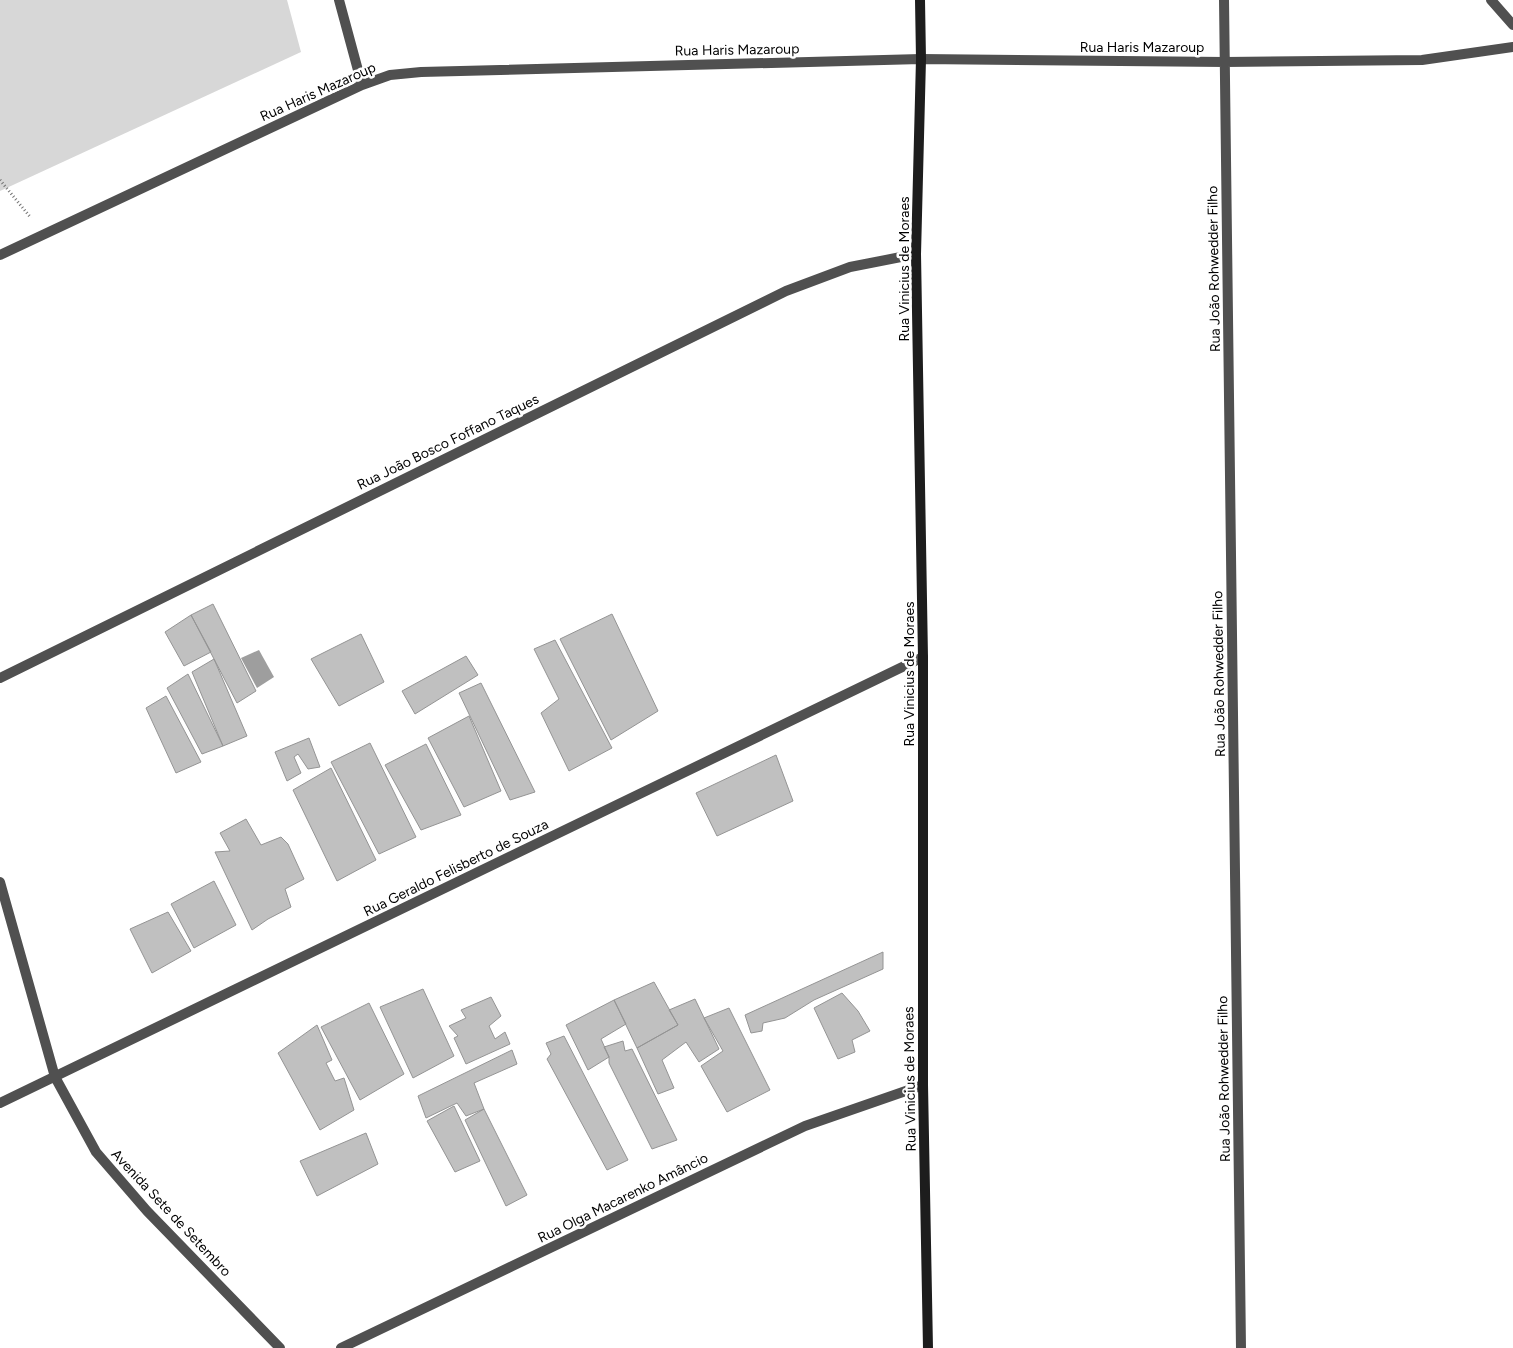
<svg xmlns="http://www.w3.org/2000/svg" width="1513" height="1348" viewBox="0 0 1513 1348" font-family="Figtree,sans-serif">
  <rect width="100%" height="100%" fill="#fff"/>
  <path fill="#d7d7d7" d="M0,0H287L301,52L0,191Z"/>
  <path fill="#9e9e9e" d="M259,650L274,677L257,688L241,658Z"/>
  <path fill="#c0c0c0" stroke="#949494" d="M213,604L256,691L237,703L191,615Z
    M612,614L658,711L611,740L560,639Z
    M191,615L211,652L184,666L165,632Z
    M361,634L384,682L339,706L311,659Z
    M555,640L612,748L569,771L541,713L559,699L534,649Z
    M466,656L478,675L415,714L402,691Z
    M214,659L247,736L223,746L192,672Z
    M188,674L223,746L202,754L167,688Z
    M481,683L535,792L510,800L459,693Z
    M166,696L201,762L176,773L146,708Z
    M469,716L501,791L464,807L428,738Z
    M309,738L320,767L308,769L298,754L294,757L301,773L287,781L275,752Z
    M370,743L416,837L379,854L331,762Z
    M426,744L461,815L421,830L385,765Z
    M776,755L793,801L717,836L696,793Z
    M331,768L376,860L337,881L293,790Z
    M246,819L261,845L281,837L288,844L304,879L285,889L291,907L268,919L252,930L215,852L230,851L220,833Z
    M214,881L236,925L194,948L171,904Z
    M168,912L191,951L152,973L130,929Z
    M883,952V969L814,1000L785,1018L763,1023L762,1031L751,1033L745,1015Z
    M654,982L678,1025L637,1048L614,1000Z
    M423,989L454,1056L413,1078L380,1007Z
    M842,993L858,1011L870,1031L852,1040L855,1052L838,1059L814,1008Z
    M491,997L501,1016L489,1026L495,1039L505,1032L510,1044L466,1064L454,1038L458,1036L449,1026L466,1018L461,1010Z
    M695,999L719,1049L699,1062L686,1042L662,1060L674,1088L658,1094L637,1048L678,1025L669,1010Z
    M614,1000L626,1024L601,1039L609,1057L588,1070L566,1025Z
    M369,1003L404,1074L360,1100L321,1027Z
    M729,1008L770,1090L727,1112L701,1066L723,1051L704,1018Z
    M317,1025L332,1060L326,1063L335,1081L344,1078L354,1110L320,1130L278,1053Z
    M564,1036L628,1160L607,1170L547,1059L551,1054L546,1043Z
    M623,1041L625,1051L632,1049L677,1140L652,1149L609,1063V1057L604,1047Z
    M512,1050L517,1064L474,1083L484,1109L466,1116L457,1103L426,1118L418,1096Z
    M454,1106L480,1161L455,1172L427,1121Z
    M484,1109L527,1195L506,1206L465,1120Z
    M366,1133L378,1164L317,1196L300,1161Z"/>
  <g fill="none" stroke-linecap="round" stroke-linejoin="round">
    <path stroke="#727272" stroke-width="3" stroke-dasharray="1 2.5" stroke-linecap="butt" d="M0,180L31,218"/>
    <path stroke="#505050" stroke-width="10" d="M339,0L362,85
      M1224,0L1241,1348
      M1491,0L1513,25
      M0,255L362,85L390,75L421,72L921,59L1225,62L1422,60L1513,47
      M0,678L786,291L850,267L916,254
      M0,882L55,1077L96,1152L147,1211L280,1348
      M0,1103L923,657
      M341,1348L805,1126L923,1085"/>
    <path stroke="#1d1d1d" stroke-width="10" d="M920,0L921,59L916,254L923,657V1085L928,1348"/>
  </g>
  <g text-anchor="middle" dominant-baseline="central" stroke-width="5" stroke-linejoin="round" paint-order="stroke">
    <g font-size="14" fill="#000" stroke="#fff">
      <text x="1142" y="47">Rua Haris Mazaroup</text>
      <text transform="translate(737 50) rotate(-1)">Rua Haris Mazaroup</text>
      <text transform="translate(318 92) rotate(-24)">Rua Haris Mazaroup</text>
      <text transform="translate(904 269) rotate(-90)">Rua Vinicius de Moraes</text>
      <text transform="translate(1214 269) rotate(-91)">Rua João Rohwedder Filho</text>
      <text transform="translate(448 442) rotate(-26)">Rua João Bosco Foffano Taques</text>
      <text transform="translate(909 674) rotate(-90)">Rua Vinicius de Moraes</text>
      <text transform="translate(1219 674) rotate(-91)">Rua João Rohwedder Filho</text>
      <text transform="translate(456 868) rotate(-26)">Rua Geraldo Felisberto de Souza</text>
      <text transform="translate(910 1079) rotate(-91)">Rua Vinicius de Moraes</text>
      <text transform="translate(1224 1079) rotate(-91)">Rua João Rohwedder Filho</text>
      <text transform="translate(623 1198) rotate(-26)">Rua Olga Macarenko Amâncio</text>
      <text transform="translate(171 1213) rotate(47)">Avenida Sete de Setembro</text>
    </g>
  </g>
</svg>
